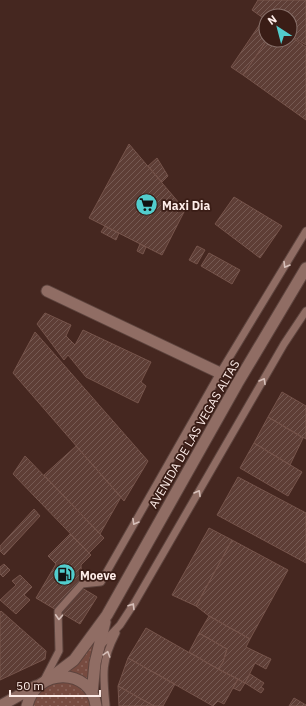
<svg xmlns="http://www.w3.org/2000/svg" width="306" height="706" viewBox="0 0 306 706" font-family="'IBM Plex Sans',sans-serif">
  <defs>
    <pattern id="grass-dots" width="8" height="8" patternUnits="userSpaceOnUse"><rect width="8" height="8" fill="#774b40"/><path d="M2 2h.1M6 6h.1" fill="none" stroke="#8b655c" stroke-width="1.8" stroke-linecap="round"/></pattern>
    <pattern id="building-hatch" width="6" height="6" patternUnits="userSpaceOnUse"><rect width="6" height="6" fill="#5e3e36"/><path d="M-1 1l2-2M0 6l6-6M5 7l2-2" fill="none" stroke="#765a53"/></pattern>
  </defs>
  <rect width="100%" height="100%" fill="#452720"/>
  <path fill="url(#grass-dots)" d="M107,615L95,663L96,706H27L29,699L64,669Z"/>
  <path fill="url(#building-hatch)" stroke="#76544b" d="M258,0H306V45L290,35V16H266V20L252,10Z
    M260,24L266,29L267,40L243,75L231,67Z
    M290,36L306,47V120L243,75L267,40H290Z
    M129,144L185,210L162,255L89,218Z
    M157,158L168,176L162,182L148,166Z
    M234,197L282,226L260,258L215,224Z
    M105,226L119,233L116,240L101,232Z
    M140,244L146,247L143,254L137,251Z
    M197,246L205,250L197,264L189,260Z
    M209,253L240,270L232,284L201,266Z
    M45,313L71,325L66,336L75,345L83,330L151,362L141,382L146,386L138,403L86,377L68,355L64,360L37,324Z
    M35,332L148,461L124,501L13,373Z
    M282,392L306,406V439L268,417Z
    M268,417L303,438L290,465L254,443Z
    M254,443L302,472L288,496L240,468Z
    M76,446L121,497L100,534L44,475Z
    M25,456L104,538L89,553L13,474Z
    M238,477L306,513V563L217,515Z
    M34,509L40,516L4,555L0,551V546Z
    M209,528L232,540L196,606L172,595Z
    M70,534L91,555L81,565L82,588L97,597L80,624L36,598L56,564L48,556Z
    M232,540L288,570L250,639L209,616L196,606Z
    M4,564L10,570L3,577L0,574V567Z
    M20,575L32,587L24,595L30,600L16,614L0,600L16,585L12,581Z
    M1,611L46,651L45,659L0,680V612Z
    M209,616L250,639L246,647L271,659L266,669L255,663L245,683L218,669L223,662L227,649L199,633Z
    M146,628L218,669L238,679L224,704L218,701L213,706L128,658Z
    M199,633L227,649L223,662L218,669L189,652Z
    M128,658L175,684L163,706H154L118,686Z
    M250,674L264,683L261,687L264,689L261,693L245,683Z
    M238,679L245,683L240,691L233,688Z
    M118,686L154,706H119Z
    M294,698L306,705V706H289Z"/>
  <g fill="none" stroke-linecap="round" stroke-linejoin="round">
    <defs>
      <path id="service" d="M101,645L120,625L135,602L284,344L306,311
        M43,682L59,651L58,611L82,584L101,582L220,373L306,231
        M106,706C103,674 101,662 116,633"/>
      <path id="minor" d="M47,291L220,373"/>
      <path id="secondary" d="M49,679L74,660L107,615L237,384L306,268
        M92,694L95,663L105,622
        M0,706L36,686
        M27,706C36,667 91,667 96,706"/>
    </defs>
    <use href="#service" stroke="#5d443e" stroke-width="9"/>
    <use href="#minor" stroke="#5d443e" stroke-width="13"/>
    <use href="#secondary" stroke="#5d443e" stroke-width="13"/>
    <use href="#service" stroke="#906d64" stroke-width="7"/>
    <use href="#minor" stroke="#906d64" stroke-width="11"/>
    <use href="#secondary" stroke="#906d64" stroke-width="11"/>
  </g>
  <defs><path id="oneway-chevron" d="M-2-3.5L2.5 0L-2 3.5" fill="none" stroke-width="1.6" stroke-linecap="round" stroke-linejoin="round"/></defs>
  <g stroke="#d7c0ba">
    <use href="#oneway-chevron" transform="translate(286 265) rotate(121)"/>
    <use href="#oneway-chevron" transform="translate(263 381) rotate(-60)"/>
    <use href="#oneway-chevron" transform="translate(198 493) rotate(-60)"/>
    <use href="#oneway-chevron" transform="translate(135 522) rotate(120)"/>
    <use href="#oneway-chevron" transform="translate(132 606) rotate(-58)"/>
    <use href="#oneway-chevron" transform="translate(59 617) rotate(93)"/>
    <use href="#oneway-chevron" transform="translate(107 654) rotate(-73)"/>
  </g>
  <defs>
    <symbol id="supermarket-disc" viewBox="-11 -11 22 22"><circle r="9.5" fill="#52cdcd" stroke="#3a1d16"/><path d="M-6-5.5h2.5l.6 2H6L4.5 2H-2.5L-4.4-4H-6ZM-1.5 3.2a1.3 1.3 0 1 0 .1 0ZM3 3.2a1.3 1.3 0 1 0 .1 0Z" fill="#111"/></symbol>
    <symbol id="fuel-disc" viewBox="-11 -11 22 22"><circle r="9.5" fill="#52cdcd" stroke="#3a1d16"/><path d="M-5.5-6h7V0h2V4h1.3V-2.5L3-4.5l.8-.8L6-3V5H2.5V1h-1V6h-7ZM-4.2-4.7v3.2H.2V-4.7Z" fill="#111"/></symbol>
  </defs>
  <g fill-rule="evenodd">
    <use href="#supermarket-disc" x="134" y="192" width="25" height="25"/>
    <use href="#fuel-disc" x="52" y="562" width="25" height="25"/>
  </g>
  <g text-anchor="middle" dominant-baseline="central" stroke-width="3.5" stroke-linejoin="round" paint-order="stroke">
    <g font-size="12" font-weight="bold" fill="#fdece8" stroke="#3a1d16" text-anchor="start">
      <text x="162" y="205">Maxi Dia</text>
      <text x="80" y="575">Moeve</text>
    </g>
    <g font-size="12" fill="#fdece8" stroke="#3a1d16">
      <text transform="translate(194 434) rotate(-60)">AVENIDA DE LAS VEGAS ALTAS</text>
    </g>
  </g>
  <g transform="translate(278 28) rotate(324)"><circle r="19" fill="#3a1d16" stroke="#88706a"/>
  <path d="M0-3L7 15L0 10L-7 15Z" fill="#52cdcd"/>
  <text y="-6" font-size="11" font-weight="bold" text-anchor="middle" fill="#fdece8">N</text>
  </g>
  <path d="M10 690v6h90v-6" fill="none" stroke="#fdece8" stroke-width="2"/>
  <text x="16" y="690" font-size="12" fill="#fdece8" stroke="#3a1d16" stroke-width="3" paint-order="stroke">50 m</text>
</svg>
